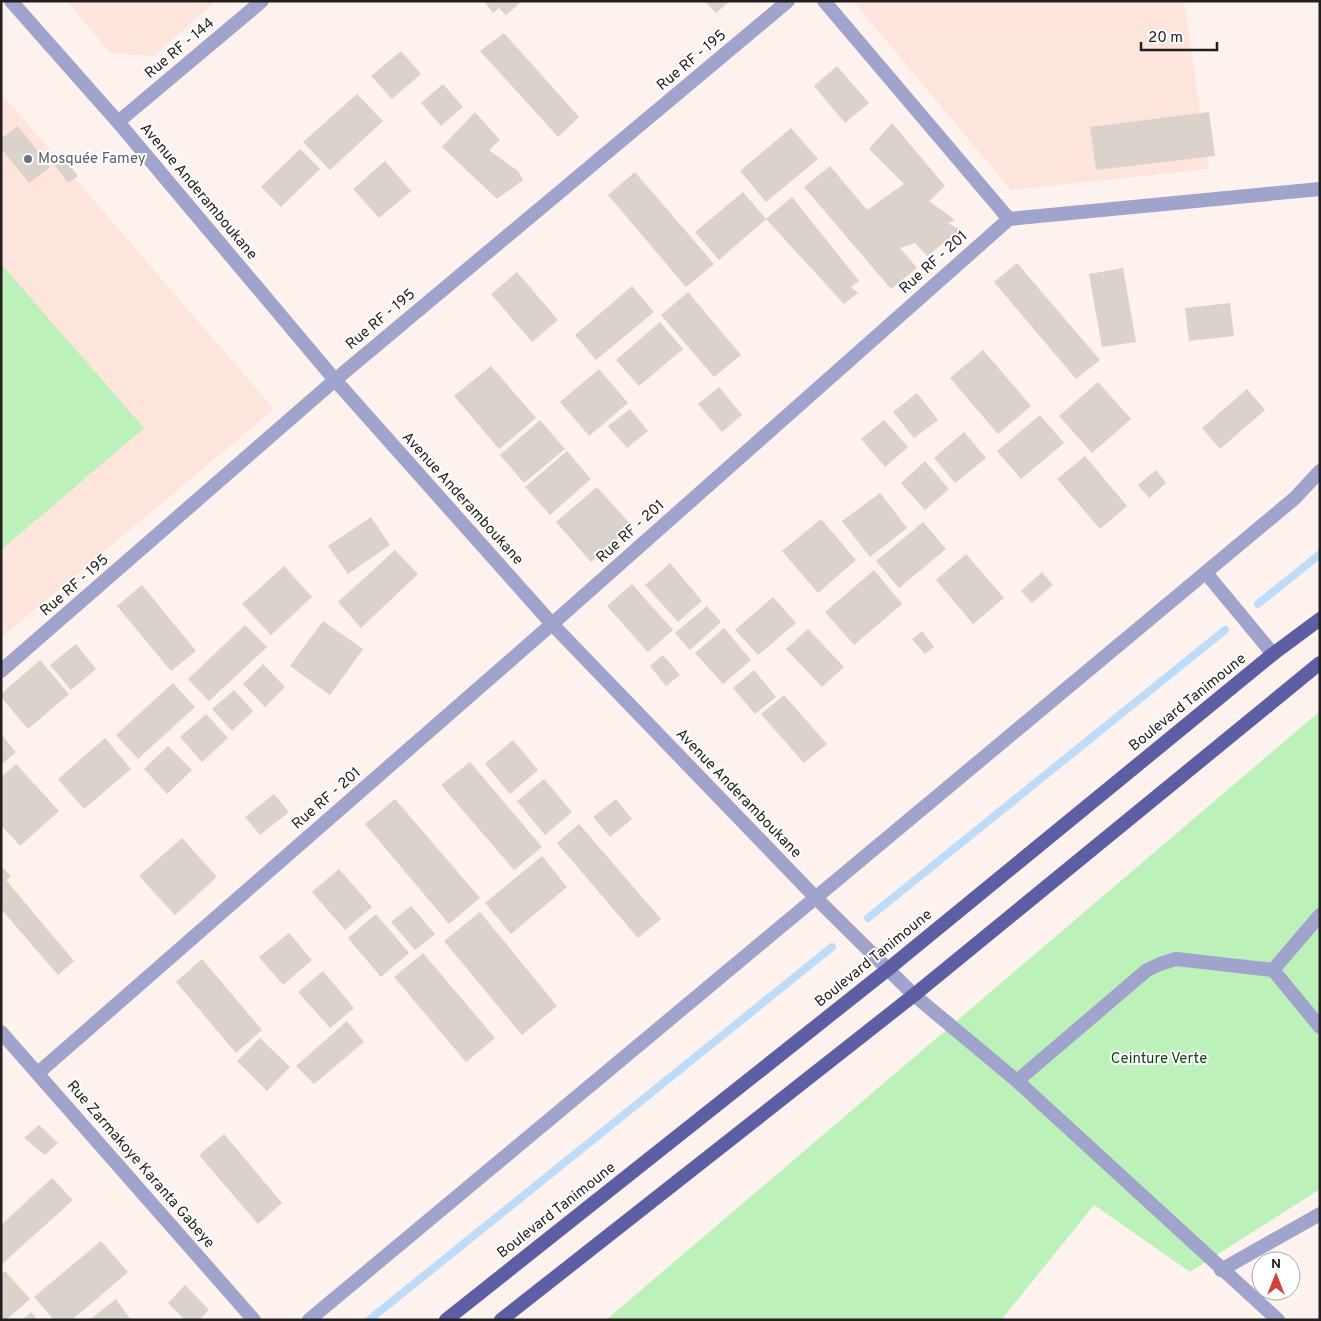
<svg xmlns="http://www.w3.org/2000/svg" width="1321" height="1321" viewBox="0 0 1321 1321" font-family="Overpass,sans-serif">
  <rect width="100%" height="100%" fill="#fdf2ee"/>
  <path fill="#fde5db" d="M67,1H216L154,56L110,53Z
    M853,1H1184L1209,169L1011,190Z
    M1,93L274,409L1,638Z"/>
  <path fill="#bcf1b9" d="M1,264L144,428L1,550Z
    M1320,711V1189L1190,1272L1094,1205L1001,1320H606Z"/>
  <g fill="none" stroke-linecap="round" stroke-linejoin="round">
    <path stroke="#bedbf8" stroke-width="8" d="M1258,604L1320,554
      M868,918L1225,630
      M369,1320L832,947"/>
  </g>
  <path fill="#dad2cb" d="M484,1H522L506,15L499,8L493,13Z
    M705,1H730L716,13Z
    M504,33L579,117L558,137L480,51Z
    M401,51L421,74L392,99L371,76Z
    M837,66L869,103L845,123L814,86Z
    M443,84L463,107L441,126L421,103Z
    M357,94L383,121L330,170L303,142Z
    M475,112L500,140L489,150L518,171L523,180L497,199L442,147Z
    M1209,112L1215,156L1096,170L1090,127Z
    M892,123L945,186L929,201L955,220L948,223L960,230L927,256L915,243L900,248L917,268L891,289L804,187L830,166L867,210L904,184L869,149Z
    M18,126L50,167L29,183L1,148V139Z
    M791,128L818,159L766,202L740,171Z
    M300,149L320,169L281,207L261,187Z
    M63,157L78,176L68,183L54,164Z
    M385,161L411,191L379,218L353,189Z
    M635,172L714,264L686,287L608,195Z
    M743,192L766,219L792,197L859,281L851,287L858,293L844,304L766,219L719,260L695,232Z
    M1017,263L1100,360L1076,379L994,282Z
    M1123,268L1136,342L1102,347L1089,274Z
    M517,272L558,320L532,342L491,294Z
    M632,286L654,312L596,360L575,335Z
    M688,292L741,355L714,377L661,315Z
    M1230,303L1234,336L1189,341L1185,308Z
    M660,322L683,349L639,386L616,360Z
    M983,350L1031,406L998,434L950,378Z
    M491,366L536,418L499,449L454,396Z
    M599,369L628,403L589,436L560,402Z
    M1098,382L1131,419L1092,453L1059,416Z
    M719,387L742,415L722,432L698,404Z
    M1247,389L1265,410L1220,449L1202,428Z
    M917,393L938,420L914,438L893,412Z
    M630,409L648,431L627,448L608,426Z
    M1040,415L1064,443L1021,479L997,451Z
    M540,420L565,449L524,483L500,455Z
    M884,420L908,447L885,467L861,439Z
    M964,432L986,458L955,483L934,458Z
    M567,451L591,479L550,515L525,487Z
    M1085,456L1127,506L1100,529L1057,479Z
    M925,461L949,489L925,510L901,483Z
    M1156,470L1166,483L1149,498L1138,485Z
    M597,487L632,526L591,562L556,522Z
    M880,493L907,528L870,557L842,521Z
    M371,517L390,545L348,574L328,546Z
    M821,519L856,560L818,593L782,551Z
    M923,522L946,549L899,588L876,561Z
    M395,550L418,574L361,628L338,602Z
    M966,554L1004,598L973,624L936,580Z
    M670,563L702,601L678,622L645,585Z
    M284,566L312,597L271,635L242,604Z
    M874,570L902,604L854,645L825,612Z
    M1042,572L1053,585L1032,603L1021,591Z
    M632,584L673,630L648,652L607,606Z
    M142,585L196,651L171,671L117,606Z
    M773,597L796,623L758,655L735,630Z
    M707,606L721,622L690,650L675,633Z
    M323,621L363,649L330,695L290,666Z
    M245,625L267,647L209,701L188,679Z
    M724,628L751,660L723,684L695,653Z
    M808,629L844,667L822,687L786,649Z
    M922,631L934,647L925,654L912,639Z
    M76,644L96,669L71,690L50,665Z
    M663,655L680,675L666,686L650,666Z
    M40,660L69,694L28,729L1,697V694Z
    M263,664L285,687L265,707L243,684Z
    M754,670L776,697L755,714L733,688Z
    M173,683L195,707L138,759L116,735Z
    M234,690L253,711L232,731L212,709Z
    M784,695L827,744L804,763L761,714Z
    M206,714L228,738L202,762L180,737Z
    M1,734L16,752L1,765Z
    M105,738L131,769L84,809L58,779Z
    M513,740L538,770L510,794L485,764Z
    M168,746L192,770L167,794L144,769Z
    M470,762L542,847L514,870L441,785Z
    M16,764L59,811L20,846L1,825V777Z
    M544,779L572,812L545,835L517,801Z
    M274,794L289,812L260,835L245,817Z
    M395,799L480,898L449,924L365,824Z
    M616,799L632,819L610,837L593,817Z
    M579,824L661,919L638,938L557,843Z
    M182,838L217,877L175,915L139,876Z
    M542,856L567,887L511,934L485,903Z
    M1,866L11,876L6,880L74,961L58,975L1,909Z
    M339,869L372,907L345,930L312,892Z
    M411,906L435,934L415,950L391,922Z
    M480,912L557,1006L522,1035L444,941Z
    M376,914L409,953L381,977L348,938Z
    M289,933L312,960L283,985L259,957Z
    M423,953L495,1038L466,1062L394,977Z
    M202,959L262,1030L236,1053L176,982Z
    M323,971L354,1008L330,1028L298,992Z
    M347,1021L364,1042L314,1084L296,1066Z
    M260,1038L290,1067L267,1091L237,1061Z
    M39,1125L58,1143L45,1155L24,1138Z
    M224,1134L282,1203L258,1224L199,1155Z
    M52,1178L73,1200L2,1264L1,1225Z
    M101,1241L128,1272L72,1320H54L34,1297Z
    M5,1271L30,1299L6,1320H1V1274Z
    M185,1285L209,1310L199,1320H185L168,1303Z
    M116,1299L131,1320H89Z
    M31,1312L38,1320H22Z"/>
  <g fill="none" stroke-linecap="round" stroke-linejoin="round">
    <path stroke="#a0a3cb" stroke-width="14" d="M824,1L1009,219
      M118,122L262,1
      M1206,573L1273,654
      M1,671L335,380L788,1
      M1273,970L1320,915
      M914,995L1017,1081L1278,1320
      M1,1032L254,1320
      M38,1073L552,624L1009,219L1320,189
      M1017,1081L1147,970L1160,964L1176,959L1273,970L1320,1027
      M1221,1270L1320,1214
      M309,1320L1295,498L1320,471"/>
    <path stroke="#a0a3cb" stroke-width="14" d="M11,1L118,122L335,380L552,624L816,898L914,995"/>
    <path stroke="#5d5ea4" stroke-width="14" d="M446,1320L887,970L1273,654L1320,619
      M501,1320L914,995L1320,663"/>
  </g>
  <circle fill="#6b7280" stroke="#fff" stroke-width="2" cx="28" cy="159" r="5"/>
  <g text-anchor="middle" dominant-baseline="central" stroke-width="4" stroke-linejoin="round" paint-order="stroke">
    <g font-size="15" fill="#231f1e" stroke="#fff">
      <text transform="translate(180 49) rotate(-40)">Rue RF - 144</text>
      <text transform="translate(692 61) rotate(-40)">Rue RF - 195</text>
      <text transform="translate(198 192) rotate(50)">Avenue Anderamboukane</text>
      <text transform="translate(934 263) rotate(-42)">Rue RF - 201</text>
      <text transform="translate(381 320) rotate(-40)">Rue RF - 195</text>
      <text transform="translate(462 499) rotate(48)">Avenue Anderamboukane</text>
      <text transform="translate(631 532) rotate(-42)">Rue RF - 201</text>
      <text transform="translate(75 586) rotate(-41)">Rue RF - 195</text>
      <text transform="translate(1188 703) rotate(-39)">Boulevard Tanimoune</text>
      <text transform="translate(738 794) rotate(46)">Avenue Anderamboukane</text>
      <text transform="translate(327 799) rotate(-41)">Rue RF - 201</text>
      <text transform="translate(874 959) rotate(-39)">Boulevard Tanimoune</text>
      <text transform="translate(140 1165) rotate(49)">Rue Zarmakoye Karanta Gabeye</text>
      <text transform="translate(557 1211) rotate(-38)">Boulevard Tanimoune</text>
    </g>
    <g font-size="15" fill="#5b616d" stroke="#fff" text-anchor="start">
      <text x="38" y="159">Mosquée Famey</text>
    </g>
    <g font-size="15" fill="#134514" stroke="#fff">
      <text x="1159" y="1059">Ceinture Verte</text>
    </g>
  </g>
  <rect width="1321" height="1321" fill="none" stroke="#231f1e" stroke-width="5"/>
  <g transform="translate(1276 1276)"><circle r="24" fill="#ffffff" stroke="#a7a5a5"/>
  <path d="M0-4L9 19L0 12L-9 19Z" fill="#d1433f"/>
  <text y="-8" font-size="14" font-weight="bold" text-anchor="middle" fill="#231f1e">N</text>
  </g>
  <path d="M1141 42v8h76v-8" fill="none" stroke="#231f1e" stroke-width="2.5"/>
  <text x="1148" y="42" font-size="15" fill="#231f1e" stroke="#ffffff" stroke-width="4" paint-order="stroke">20 m</text>
</svg>
